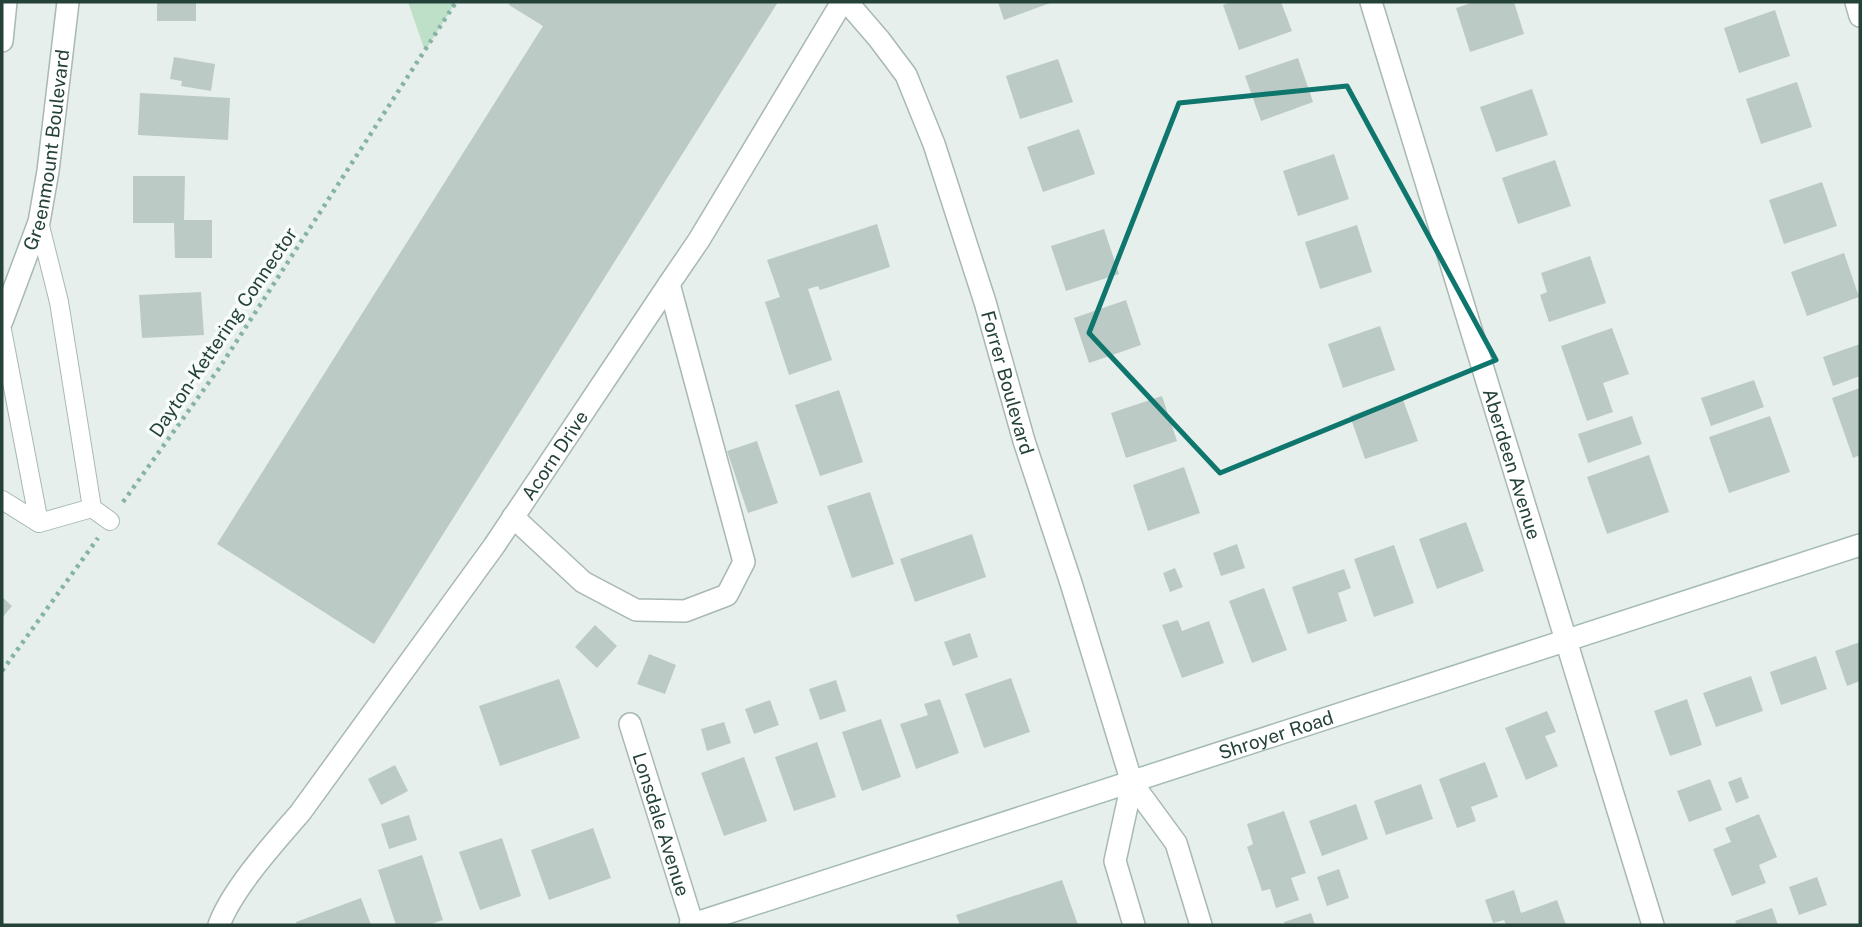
<svg xmlns="http://www.w3.org/2000/svg" width="1862" height="927" viewBox="0 0 1862 927" font-family="'Public Sans',sans-serif">
  <rect width="100%" height="100%" fill="#e6efeb"/>
  <path fill="#bfe0c8" d="M408,2H456L425,51Z"/>
  <path fill="#bbcac4" d="M157,2H196V21H157Z
    M510,2H778L374,644L217,544L543,26L509,5Z
    M998,2H1053L1004,20Z
    M1232,2H1281L1292,31L1239,50L1223,5Z
    M1474,2H1514L1524,34L1470,52L1456,8Z
    M1775,10L1790,56L1739,73L1724,28Z
    M174,57L215,64L211,91L181,86L182,81L170,79Z
    M1298,58L1313,102L1261,121L1245,76Z
    M1058,59L1073,102L1020,119L1006,76Z
    M1797,82L1812,127L1761,144L1746,99Z
    M1532,89L1548,135L1496,152L1480,107Z
    M140,93L230,98L228,140L138,135Z
    M1079,129L1095,174L1043,192L1027,147Z
    M1334,154L1349,199L1298,216L1283,171Z
    M1555,160L1571,206L1518,224L1502,178Z
    M133,176H185L184,220H212V258H175L174,223H133Z
    M1822,182L1837,226L1784,244L1769,200Z
    M877,224L890,267L820,290L818,286L808,289L832,360L789,375L765,302L780,297L767,260Z
    M1357,225L1372,272L1320,289L1305,242Z
    M1104,229L1119,274L1066,291L1051,246Z
    M1844,253L1859,297L1807,316L1791,272Z
    M1590,256L1606,303L1549,322L1540,295L1547,292L1541,273Z
    M201,292L204,335L142,338L139,295Z
    M1126,300L1141,345L1089,363L1074,318Z
    M1380,326L1395,370L1343,388L1328,344Z
    M1612,328L1629,374L1603,383L1613,412L1587,421L1561,346Z
    M1860,344V376L1833,386L1823,357Z
    M1754,380L1764,407L1711,426L1701,398Z
    M1860,388V455L1853,458L1832,398Z
    M839,390L863,462L820,476L795,405Z
    M1162,396L1177,441L1126,458L1111,413Z
    M1402,397L1418,441L1365,459L1350,416Z
    M1632,416L1642,444L1588,463L1578,434Z
    M1770,416L1790,472L1729,493L1709,437Z
    M757,441L778,503L748,513L727,451Z
    M1649,455L1669,512L1607,534L1587,477Z
    M1184,467L1200,513L1148,531L1133,485Z
    M870,492L894,564L852,578L827,506Z
    M1466,522L1484,571L1437,589L1419,539Z
    M972,534L986,577L915,602L900,559Z
    M1237,544L1245,568L1221,576L1213,553Z
    M1394,545L1414,603L1374,617L1354,559Z
    M1175,568L1183,587L1170,592L1163,573Z
    M1344,569L1351,588L1338,593L1347,621L1308,634L1292,587Z
    M1264,588L1287,650L1252,663L1229,601Z
    M2,597L12,606L2,618Z
    M1178,620L1182,631L1209,621L1224,663L1182,678L1162,625Z
    M595,625L617,646L597,668L575,647Z
    M970,633L978,657L953,666L944,642Z
    M1860,642V681L1847,686L1835,651Z
    M649,654L676,665L665,694L637,684Z
    M1816,656L1827,689L1781,705L1770,672Z
    M1751,676L1763,711L1716,727L1703,693Z
    M1011,678L1030,732L984,748L965,694Z
    M559,679L580,738L500,766L479,706Z
    M836,680L846,711L820,720L809,689Z
    M940,699L959,753L916,769L900,724L928,715L924,704Z
    M1687,699L1702,745L1670,756L1654,711Z
    M770,700L779,725L754,734L745,709Z
    M1547,711L1556,732L1545,736L1558,766L1526,780L1505,728Z
    M881,719L901,777L862,791L842,732Z
    M724,722L731,743L707,751L701,729Z
    M817,742L836,797L794,811L775,757Z
    M744,757L767,821L724,836L701,773Z
    M1485,762L1498,797L1471,807L1476,821L1457,828L1439,779Z
    M395,765L408,791L381,805L368,779Z
    M1741,777L1749,798L1736,803L1728,782Z
    M1710,779L1722,810L1689,822L1677,791Z
    M1421,784L1433,819L1386,835L1374,801Z
    M1356,804L1368,839L1322,856L1309,821Z
    M1284,811L1306,873L1291,878L1299,900L1276,908L1270,889L1262,891L1247,847L1253,844L1247,824Z
    M1759,814L1777,857L1759,865L1766,883L1732,896L1713,849L1731,842L1725,828Z
    M409,815L417,840L389,849L381,824Z
    M593,828L611,878L549,900L531,850Z
    M502,838L521,896L480,910L459,852Z
    M422,855L443,920L428,925H396L378,870Z
    M1339,869L1349,898L1327,906L1317,877Z
    M1817,877L1827,905L1799,915L1789,887Z
    M1062,880L1078,925H960L956,915Z
    M1514,890L1521,913L1557,900L1566,925H1506L1504,920L1493,923L1485,900Z
    M361,898L371,925H297L296,922Z
    M1772,908L1778,925H1737L1735,921Z
    M1311,913L1315,925H1285L1284,922Z"/>
  <g fill="none" stroke-linecap="round" stroke-linejoin="round">
    <defs>
      <path id="lane" d="M2,330L39,523
        M2,500L39,523L92,508L59,302L39,222
        M92,508L110,521"/>
      <g id="street">
        <path id="s1" d="M847,2L879,39L906,75L934,144L985,302L1024,441L1071,583L1132,783L1176,843L1201,925"/>
        <path id="s2" d="M1371,2L1653,925"/>
        <path d="M1856,2L1860,16"/>
        <path d="M2,41L6,2"/>
        <path id="s3" d="M2,321L39,222L48,171L68,2"/>
        <path d="M513,517L583,582L636,610L685,611L727,595L744,562L669,284"/>
        <path id="s4" d="M630,724L693,925"/>
        <path d="M1132,783L1115,861L1134,925"/>
        <path id="s5" d="M219,925C232,889 275,842 300,813L494,546L669,284L699,240L842,2"/>
      </g>
      <g id="secondary">
        <path id="s6" d="M690,925L1860,545"/>
      </g>
    </defs>
    <use href="#lane" stroke="#a8b8b2" stroke-width="20"/>
    <use href="#street" stroke="#a8b8b2" stroke-width="24"/>
    <use href="#secondary" stroke="#a4bbb3" stroke-width="24"/>
    <path stroke="#86b3a5" stroke-width="4.5" stroke-dasharray="3.5 5" stroke-linecap="butt" d="M123,502L220,367L456,2
      M2,671L98,538"/>
    <use href="#lane" stroke="#fff" stroke-width="18"/>
    <use href="#street" stroke="#fff" stroke-width="21"/>
    <use href="#secondary" stroke="#fff" stroke-width="21"/>
  </g>
  <path fill="none" stroke="#0f766e" stroke-width="5" stroke-linejoin="round" d="M1347,86L1496,360L1220,473L1089,333L1179,103Z"/>
  <g text-anchor="middle" dominant-baseline="central" stroke-width="7" stroke-linejoin="round" paint-order="stroke">
    <g font-size="19" fill="#24423a" stroke="#f7fbf9">
      <text stroke="none"><textPath href="#s3" startOffset="178">Greenmount Boulevard</textPath></text>
      <text transform="translate(223 332) rotate(-56)">Dayton-Kettering Connector</text>
      <text stroke="none"><textPath href="#s1" startOffset="418">Forrer Boulevard</textPath></text>
      <text stroke="none"><textPath href="#s5" startOffset="578">Acorn Drive</textPath></text>
      <text stroke="none"><textPath href="#s2" startOffset="483">Aberdeen Avenue</textPath></text>
      <text stroke="none"><textPath href="#s6" startOffset="616">Shroyer Road</textPath></text>
      <text stroke="none"><textPath href="#s4" startOffset="105">Lonsdale Avenue</textPath></text>
    </g>
  </g>
  <rect width="1862" height="927" fill="none" stroke="#24423a" stroke-width="7"/>
</svg>
